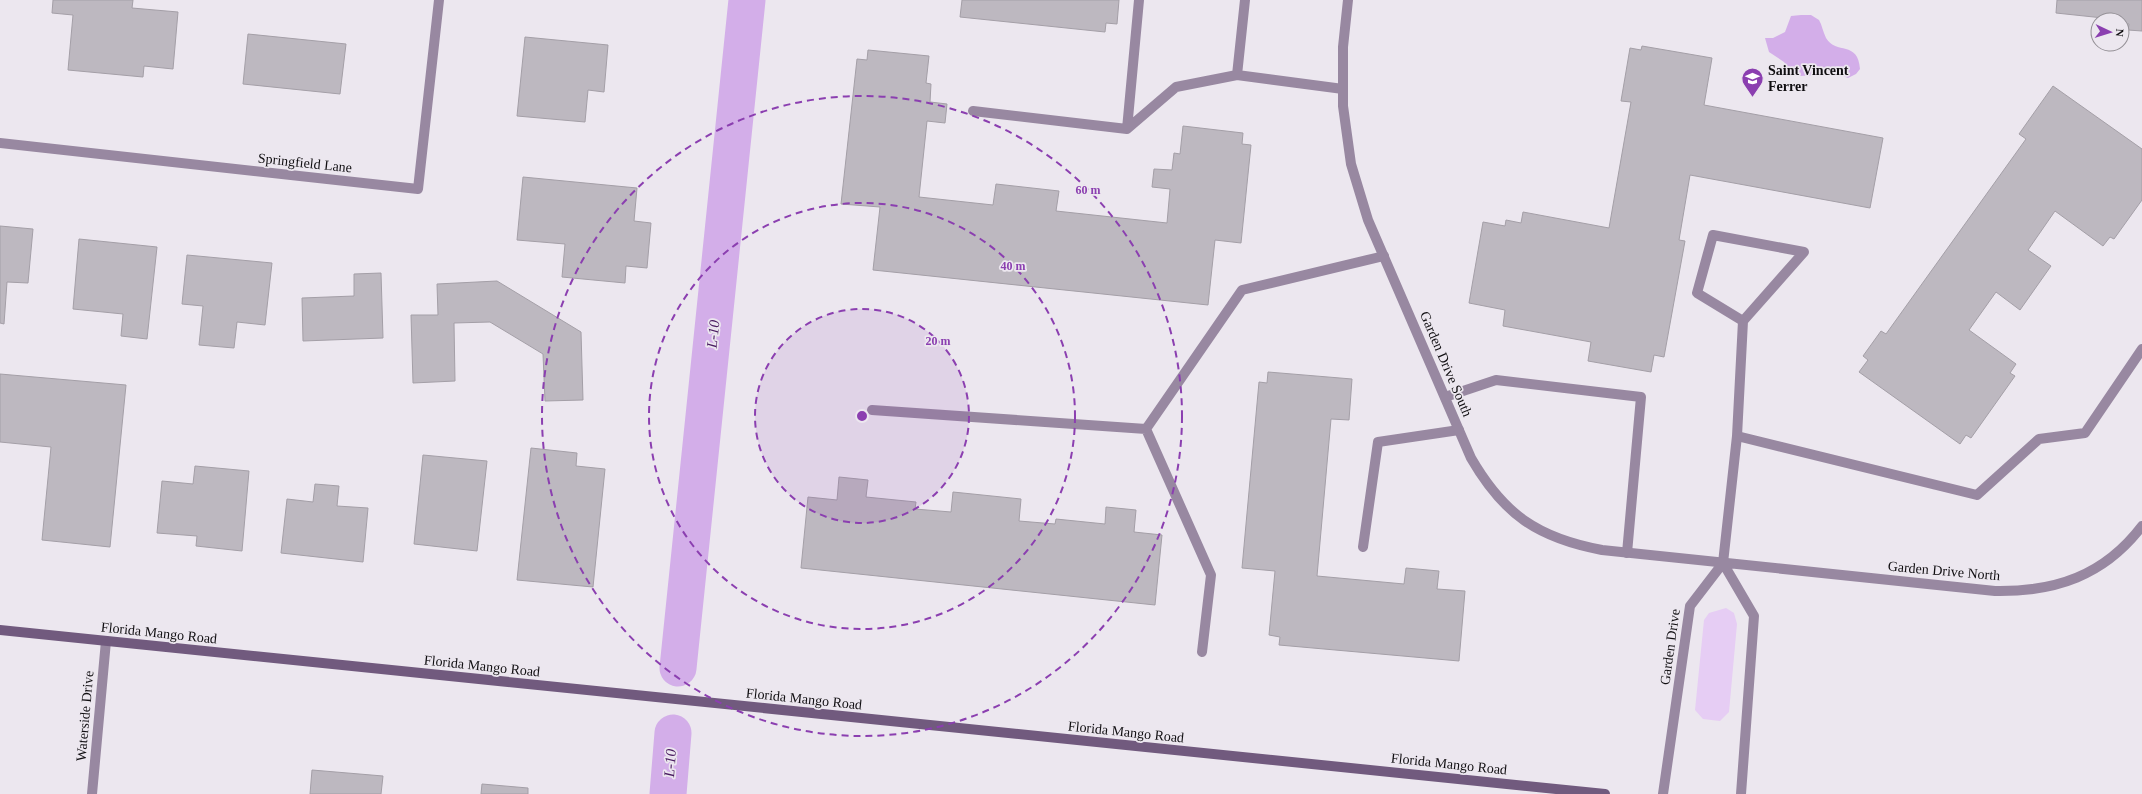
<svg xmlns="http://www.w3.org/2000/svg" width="2142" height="794" viewBox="0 0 2142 794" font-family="'Times New Roman',serif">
  <rect width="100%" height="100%" fill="#ece7ef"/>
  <path fill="#e6cdf4" d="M1726,608L1734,613L1737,624L1729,712L1720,721L1703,719L1695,710L1704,620L1709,613Z"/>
  <path fill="#d3aee9" d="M1801,15H1811L1819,20C1822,25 1823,32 1826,38C1836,55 1858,40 1860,69L1856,74L1848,78L1838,74L1800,76L1793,74L1784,62L1769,52L1765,38H1773L1785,32L1791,16Z"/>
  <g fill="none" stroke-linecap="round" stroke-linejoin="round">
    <path stroke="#d3aee9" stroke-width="37" d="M678,668L747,0
      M668,794L673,733"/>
  </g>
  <path fill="#bdb8c0" stroke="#a49fa7" d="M53,0H133L132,8L178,12L173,69L144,66L143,77L68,70L73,15L52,13Z
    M962,0H1119L1117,24L1106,23L1105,32L960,17Z
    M2057,0H2142V31L2128,30L2129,24L2122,23V20L2056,13Z
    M248,34L346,44L340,94L243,84Z
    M525,37L608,45L604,92L588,90L585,122L517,116Z
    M1642,46L1712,58L1704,105L1883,138L1870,208L1690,175L1679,240L1685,241L1664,357L1654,355L1651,372L1588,361L1591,342L1503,326L1505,310L1469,303L1483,222L1505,226L1506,220L1521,223L1523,212L1609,228L1631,102L1621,101L1630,48L1641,50Z
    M868,50L929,56L926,83L931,84L930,102L947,104L945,123L927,121L919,197L993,205L996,184L1059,191L1056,211L1167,223L1170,189L1152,187L1154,169L1172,170L1174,153L1180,154L1183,126L1243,133L1242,144L1251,145L1241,243L1215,240L1208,305L873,270L880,207L841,204L857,59L867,60Z
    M2053,86L2142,149V200L2114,239L2110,237L2103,246L2055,211L2028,250L2051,266L2020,310L1996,292L1969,330L2016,364L2010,373L2015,376L1971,438L1966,435L1960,444L1859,372L1868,360L1863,356L1881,331L1886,334L2026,139L2019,134Z
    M523,177L637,188L634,221L651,223L647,268L626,266L625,283L562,277L565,244L517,240Z
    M0,226L33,229L28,283L7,282L4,324L0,323Z
    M79,239L157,247L147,339L121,336L123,314L73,309Z
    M187,255L272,263L265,325L237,322L234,348L199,345L203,306L182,304Z
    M381,273L383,338L303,341L302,298L354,296V274Z
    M497,281L581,332L583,400L545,401L543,354L490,322L454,323L455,381L413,383L411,315H438L437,284Z
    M1268,372L1352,379L1349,420L1331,419L1317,576L1404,584L1406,568L1439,571L1437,589L1465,591L1459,661L1279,645L1280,637L1269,635L1275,571L1242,568L1259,382L1267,383Z
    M0,374L126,385L110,547L42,540L51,447L0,442Z
    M531,448L577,453L576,466L605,469L593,587L517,580Z
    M423,455L487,461L477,551L414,544Z
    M195,466L249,471L242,551L196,546L197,536L157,533L162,481L193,484Z
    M839,477L868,480L866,497L916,502L915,509L951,512L953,492L1021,499L1019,521L1055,524L1056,519L1105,524L1106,507L1136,510L1134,532L1162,535L1155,605L801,568L808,497L837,500Z
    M315,484L339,486L337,506L368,508L363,562L281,553L287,499L313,502Z
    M312,770L383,776L381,794H310Z
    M482,784L528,788V794H481Z"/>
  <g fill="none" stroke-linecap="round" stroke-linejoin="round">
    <path stroke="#9888a1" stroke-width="10" d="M1237,75L1245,0
      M973,111L1127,129L1176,87L1237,75L1343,89
      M1127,129L1139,0
      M1445,397L1496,380L1641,397L1627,553
      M872,410L1146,429L1242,290L1384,256
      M1146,429L1211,575L1202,652
      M1737,436L1977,495L2039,439L2085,433L2142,349
      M1363,547L1378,442L1459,430
      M1723,563L1737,436L1743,321L1804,252L1713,235L1697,293L1743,321"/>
    <path stroke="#9888a1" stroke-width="10" d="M1348,0L1343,47V106L1351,164L1368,220L1471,458C1504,515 1538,538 1602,550L1995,591C2055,592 2104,576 2142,526
      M0,143L418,189L439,0
      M1723,563L1754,616L1741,794
      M92,794L106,641
      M1663,794L1690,606L1723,563"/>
    <path stroke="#715a7e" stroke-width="10" d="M0,630L1605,794"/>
  </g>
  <circle cx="862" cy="416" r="107" fill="#8b3fb0" fill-opacity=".12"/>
  <g fill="none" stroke="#8b3fb0" stroke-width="2" stroke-dasharray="7 5">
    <circle cx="862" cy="416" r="107"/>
    <circle cx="862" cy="416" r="213"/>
    <circle cx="862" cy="416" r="320"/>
  </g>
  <defs>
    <symbol id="school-pin" viewBox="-11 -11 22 30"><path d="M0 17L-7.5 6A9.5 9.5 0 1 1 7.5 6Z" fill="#8b3fb0" stroke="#ece7ef"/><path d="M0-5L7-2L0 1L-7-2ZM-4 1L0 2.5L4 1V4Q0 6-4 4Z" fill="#fff"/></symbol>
  </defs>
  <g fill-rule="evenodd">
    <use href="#school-pin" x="1740" y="66" width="25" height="34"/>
  </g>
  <g text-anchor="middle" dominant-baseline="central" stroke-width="3.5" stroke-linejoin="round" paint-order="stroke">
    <g font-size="14" font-weight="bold" fill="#100e11" stroke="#ece7ef" text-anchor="start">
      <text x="1768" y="70">Saint Vincent<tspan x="1768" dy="16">Ferrer</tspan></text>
    </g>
    <g font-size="14" fill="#100e11" stroke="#ece7ef">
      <text transform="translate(305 163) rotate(6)">Springfield Lane</text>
      <text transform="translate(1446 364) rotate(67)">Garden Drive South</text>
      <text transform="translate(1944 571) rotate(5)">Garden Drive North</text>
      <text transform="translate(159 633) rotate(6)">Florida Mango Road</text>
      <text transform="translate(1670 647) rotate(-82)">Garden Drive</text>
      <text transform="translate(482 666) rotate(6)">Florida Mango Road</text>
      <text transform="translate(804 699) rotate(6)">Florida Mango Road</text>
      <text transform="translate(85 716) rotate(-85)">Waterside Drive</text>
      <text transform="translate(1126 732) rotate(6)">Florida Mango Road</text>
      <text transform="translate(1449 764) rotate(6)">Florida Mango Road</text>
    </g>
    <g font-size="15" font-style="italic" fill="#491b60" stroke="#ece7ef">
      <text transform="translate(713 334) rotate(-84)">L-10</text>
      <text transform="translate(670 763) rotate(-86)">L-10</text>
    </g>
  </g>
  <circle cx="862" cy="416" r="6" fill="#8b3fb0" stroke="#ece7ef" stroke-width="2"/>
  <g font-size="12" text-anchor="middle" font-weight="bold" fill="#8b3fb0" stroke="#ece7ef" stroke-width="3.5" stroke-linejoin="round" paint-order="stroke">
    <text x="1088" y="194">60 m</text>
    <text x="1013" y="270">40 m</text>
    <text x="938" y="345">20 m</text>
  </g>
  <g transform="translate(2110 32) rotate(94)"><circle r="19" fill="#ece7ef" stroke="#949096"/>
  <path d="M0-3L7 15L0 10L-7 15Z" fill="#8b3fb0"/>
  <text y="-6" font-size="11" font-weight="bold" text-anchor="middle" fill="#100e11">N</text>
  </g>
</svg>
